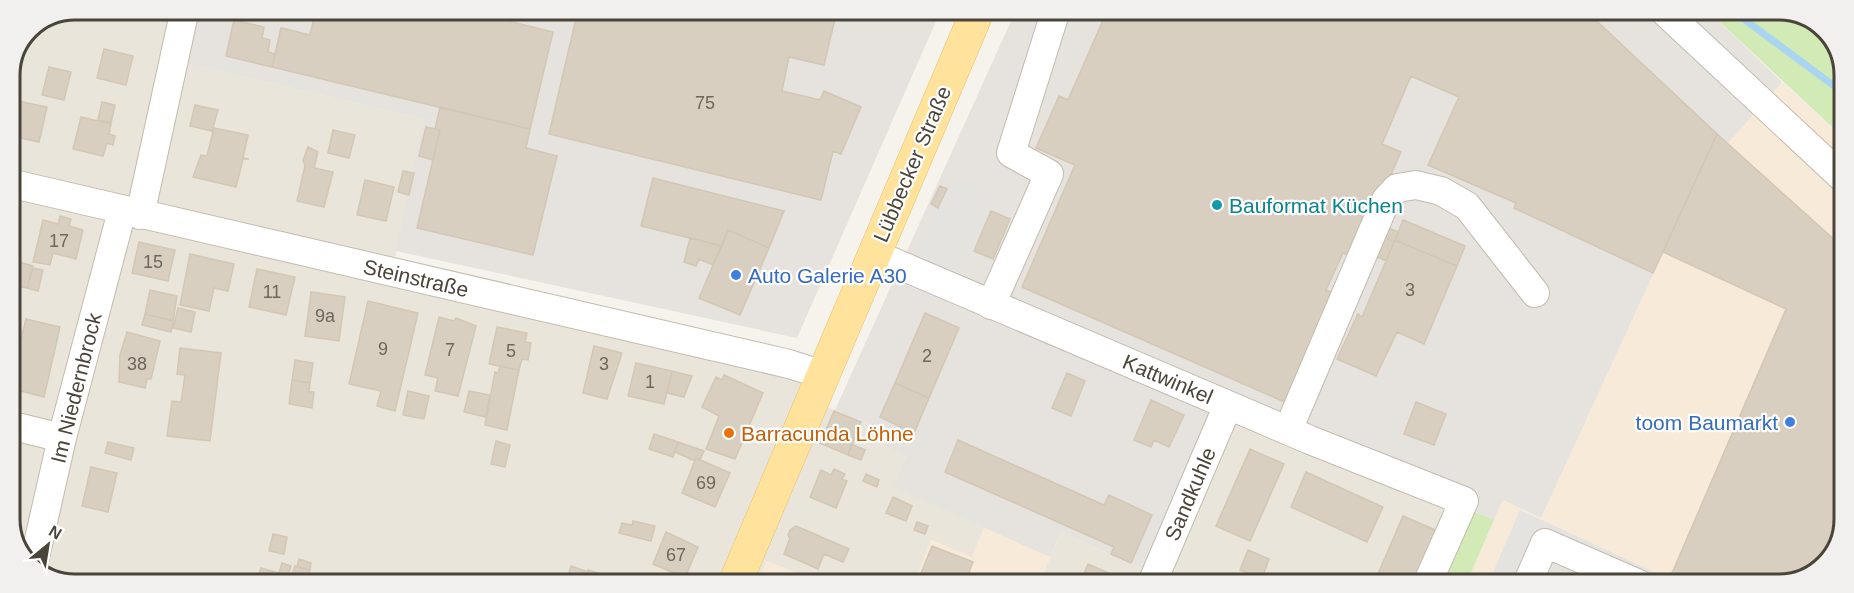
<svg xmlns="http://www.w3.org/2000/svg" width="1854" height="593" viewBox="0 0 1854 593" font-family="Arial,sans-serif">
  <rect width="100%" height="100%" fill="#f6f3ec"/>
  <path fill="#eae5da" d="M75,9H194L182,62L424,119L393,269L827,370L813,401L890,433L906,456L895,487L985,526L972,558L931,540L915,583H821L767,561L757,583L58,582L25,561L9,523V75L29,28Z
    M1226,398L1472,501L1436,584L1039,583L1061,532L1144,570Z"/>
  <path fill="#f7ead8" d="M1782,82L1845,139L1843,535L1819,571L1779,584H1466L1503,500L1541,518L1717,134L1728,142Z
    M985,526L1050,557L1039,583H915L931,540L972,557Z
    M767,561L821,583H757Z"/>
  <path fill="#e6e2dd" d="M194,9L941,10L797,338L396,251L424,119L181,62Z
    M1016,10L1708,11L1782,82L1728,143L1717,135L1541,518L1503,500L1494,520L1226,398L1151,573L1061,532L1050,557L894,487L906,456L885,446L890,433L835,410Z"/>
  <path fill="#d2eab5" d="M1708,11H1796L1829,32L1845,70V139Z
    M1469,509L1494,520L1466,584H1436Z"/>
  <path fill="#e5e3e0" d="M954,180L992,197L959,274L918,256Z
    M1520,510L1680,584H1488Z"/>
  <g fill="none" stroke-linecap="round" stroke-linejoin="round">
    <path stroke="#a9d4f2" stroke-width="7" d="M1733,11L1845,94"/>
  </g>
  <path fill="#d8cfc1" stroke="#d3c7b4" stroke-width="1.5" d="M316,9L463,10L553,32L530,129L272,67L281,28L310,35Z
    M534,10H560L558,15Z
    M560,10H578L576,20L558,15Z
    M578,10H837L824,65L789,57L782,91L820,100L824,91L861,107L841,154L833,151L821,200L549,134Z
    M1087,10L1586,11L1717,134L1653,273L1514,208L1516,203L1428,165L1459,97L1411,76L1382,144L1401,152L1354,258L1343,253L1326,290L1338,295L1289,404L1022,287L1075,165L1036,148L1059,96L1068,100L1104,18Z
    M234,20L264,27L262,38L270,40L268,52L275,54L272,67L226,56Z
    M104,49L133,56L126,85L97,78Z
    M49,67L71,72L64,100L42,95Z
    M18,101L47,107L39,142L10,136L9,113L15,115Z
    M102,102L115,105L111,123L98,120Z
    M195,105L218,110L212,131L190,126Z
    M440,107L530,129L526,148L557,156L533,255L417,228L440,130L435,129Z
    M81,117L111,124L109,134L115,136L113,145L107,143L103,156L73,149Z
    M426,127L440,130L433,160L419,156Z
    M214,128L248,135L243,158L249,159H243L236,187L193,177L201,155L207,156Z
    M333,130L355,135L349,158L328,153Z
    M1717,134L1837,242L1839,240L1844,244L1843,535L1819,571L1779,584H1696L1672,573L1786,309L1663,252Z
    M308,147L318,152L314,168L333,172L324,207L297,201L305,166L303,160Z
    M403,171L414,173L409,195L398,192Z
    M653,178L784,211L769,248L728,230L722,246L641,226Z
    M365,180L394,187L386,221L357,215Z
    M940,186L947,189L938,208L931,204Z
    M991,211L1010,219L993,259L974,251Z
    M60,216L71,219L69,226L83,230L76,259L53,253L50,265L33,262L43,220L58,224Z
    M1403,220L1465,246L1457,266L1395,240Z
    M1386,227L1398,232L1394,242L1382,236Z
    M728,230L769,248L740,315L699,298Z
    M1382,236L1394,242L1386,261L1373,255Z
    M690,238L722,246L713,265L699,259L696,266L684,262Z
    M1395,240L1457,266L1424,344L1397,332L1376,376L1337,359L1358,314L1362,317Z
    M139,242L175,250L168,281L132,273Z
    M190,254L234,264L228,291L214,288L209,311L180,305Z
    M13,260L33,266L27,288L9,284Z
    M33,268L43,270L38,291L27,288Z
    M257,269L295,277L286,315L249,307Z
    M150,290L177,296L173,321L145,314Z
    M311,292L345,297L339,341L305,336Z
    M368,301L418,313L395,411L377,406L381,391L349,384Z
    M178,308L195,312L191,332L173,328Z
    M925,313L959,328L929,398L895,383Z
    M145,314L173,321L171,332L142,325Z
    M439,317L454,321L456,318L476,326L458,396L435,391L438,378L425,375Z
    M26,319L60,327L44,397L9,388Z
    M497,327L527,333L525,342L531,343L528,360L522,359L519,370L489,364Z
    M127,332L160,341L151,379H147L145,388L119,382L120,355Z
    M594,346L622,353L607,399L583,393Z
    M180,348L221,353L210,441L167,436L172,401L181,402L185,375L177,374Z
    M295,360L313,363L310,383L292,380Z
    M636,363L672,371L664,404L628,396Z
    M500,366L519,370L507,430L485,425L495,372L498,373Z
    M672,371L692,376L684,397L667,393Z
    M1067,373L1085,381L1071,416L1052,408Z
    M724,375L763,393L735,459L706,449L719,416L702,407L716,377L722,380Z
    M292,380L310,383L309,392H314L312,408L289,404Z
    M895,383L929,398L912,438L899,432L901,427L880,417Z
    M408,391L429,396L424,419L403,415Z
    M469,391L490,395L486,417L464,412Z
    M1151,400L1184,415L1169,447L1154,440L1151,447L1134,440Z
    M1416,402L1446,414L1434,445L1404,434Z
    M834,411L861,422L848,455L820,443Z
    M654,434L678,442L673,457L649,449Z
    M958,440L1104,505L1109,495L1152,515L1131,563L1111,554L1114,547L945,472Z
    M496,441L510,445L505,467L491,464Z
    M108,442L134,448L131,460L105,453Z
    M678,442L704,451L700,460L696,458L695,461L675,452Z
    M851,444L865,450L861,460L848,455Z
    M1250,449L1284,464L1250,541L1216,526Z
    M696,458L730,473L715,507L682,493Z
    M9,460L20,463L11,502H9Z
    M91,467L117,473L108,512L82,506Z
    M834,469L845,474L842,479L847,481L836,508L810,497L821,470L831,475Z
    M1306,472L1383,507L1367,542L1291,507Z
    M866,474L879,480L877,487L863,481Z
    M893,497L912,506L906,521L886,513Z
    M1403,516L1440,532L1417,584L1374,583Z
    M633,521L655,526L651,541L619,533L622,523L632,525Z
    M917,522L928,526L925,534L914,530Z
    M796,526L849,549L843,562L824,554L818,569L784,554L790,538L788,535L790,530Z
    M666,532L698,547L685,578L653,564Z
    M273,534L287,537L284,554L269,551Z
    M932,546L973,562L965,583H917Z
    M1248,550L1269,559L1262,578L1240,570Z
    M299,559L311,563L310,570L297,567Z
    M282,563L291,566L286,582H276Z
    M1088,564L1127,581L1126,583H1080Z
    M295,566L310,570L306,582H290Z
    M571,566L588,572L585,581L588,582L567,580Z
    M261,568L279,573L276,582H256Z
    M588,570L611,577L609,582L585,581Z"/>
  <g fill="none" stroke-linecap="round" stroke-linejoin="round">
    <defs>
      <path id="minor" d="M1664,11L1844,179
        M9,183L789,364L824,375
        M140,215L185,9
        M874,254L1310,440L1464,501L1427,584
        M991,305L1049,174L1011,153L1056,10
        M9,425L62,438
        M1288,430L1386,200L1397,188L1416,185L1441,191L1467,206L1535,293
        M33,566L62,438L122,211
        M1152,583L1228,405
        M1527,584L1545,543L1639,584"/>
      <path id="major" d="M735,583L978,10"/>
    </defs>
    <use href="#minor" stroke="#c2bbae" stroke-width="30"/>
    <use href="#major" stroke="#e6c16a" stroke-width="34"/>
    <use href="#minor" stroke="#fff" stroke-width="28"/>
    <use href="#major" stroke="#ffe39c" stroke-width="33"/>
  </g>
  <circle fill="#0f9aa8" stroke="#fff" stroke-width="2" cx="1217" cy="205" r="6"/>
  <g fill="#3f7fe0" stroke="#fff" stroke-width="2">
    <circle cx="736" cy="275" r="6"/>
    <circle cx="1790" cy="422" r="6"/>
  </g>
  <circle fill="#e8710a" stroke="#fff" stroke-width="2" cx="729" cy="433" r="6"/>
  <g text-anchor="middle" dominant-baseline="central" stroke-width="4.5" stroke-linejoin="round" paint-order="stroke">
    <g font-size="18" fill="#6e675b">
      <text x="705" y="103">75</text>
      <text x="59" y="241">17</text>
      <text x="153" y="262">15</text>
      <text x="1410" y="290">3</text>
      <text x="272" y="292">11</text>
      <text x="325" y="316">9a</text>
      <text x="383" y="349">9</text>
      <text x="450" y="350">7</text>
      <text x="511" y="351">5</text>
      <text x="927" y="356">2</text>
      <text x="137" y="364">38</text>
      <text x="604" y="364">3</text>
      <text x="650" y="382">1</text>
      <text x="706" y="483">69</text>
      <text x="676" y="555">67</text>
    </g>
    <g font-size="21" fill="#4b4439" stroke="#fff">
      <text transform="translate(912 164) rotate(-67)">Lübbecker Straße</text>
      <text transform="translate(416 278) rotate(13)">Steinstraße</text>
      <text transform="translate(1168 379) rotate(23)">Kattwinkel</text>
      <text transform="translate(76 388) rotate(-76)">Im Niedernbrock</text>
      <text transform="translate(1190 494) rotate(-67)">Sandkuhle</text>
    </g>
    <g font-size="21" fill="#0d838f" stroke="#fff" text-anchor="start">
      <text x="1229" y="205">Bauformat Küchen</text>
    </g>
    <g font-size="21" fill="#366cbe" stroke="#fff" text-anchor="start">
      <text x="748" y="275">Auto Galerie A30</text>
      <text x="1778" y="422" text-anchor="end">toom Baumarkt</text>
    </g>
    <g font-size="21" fill="#c56008" stroke="#fff" text-anchor="start">
      <text x="741" y="433">Barracunda Löhne</text>
    </g>
  </g>
  <path d="M0 0H1854V593H0ZM75 20H1779A55 55 0 0 1 1834 75V519A55 55 0 0 1 1779 574H75A55 55 0 0 1 20 519V75A55 55 0 0 1 75 20Z" fill="#f1f0ef" fill-rule="evenodd"/>
  <path fill="none" stroke="#4b4439" stroke-width="3" d="M75 20H1779A55 55 0 0 1 1834 75V519A55 55 0 0 1 1779 574H75A55 55 0 0 1 20 519V75A55 55 0 0 1 75 20Z"/>
  <g transform="translate(48 545) rotate(30)" stroke="#ffffff" stroke-width="4.5" paint-order="stroke">
  <path d="M0-4.5L10 22L0 15L-10 22Z" fill="#4b4439"/>
  <text y="-9" font-size="16" font-weight="bold" text-anchor="middle" fill="#4b4439">N</text>
  </g>
</svg>
